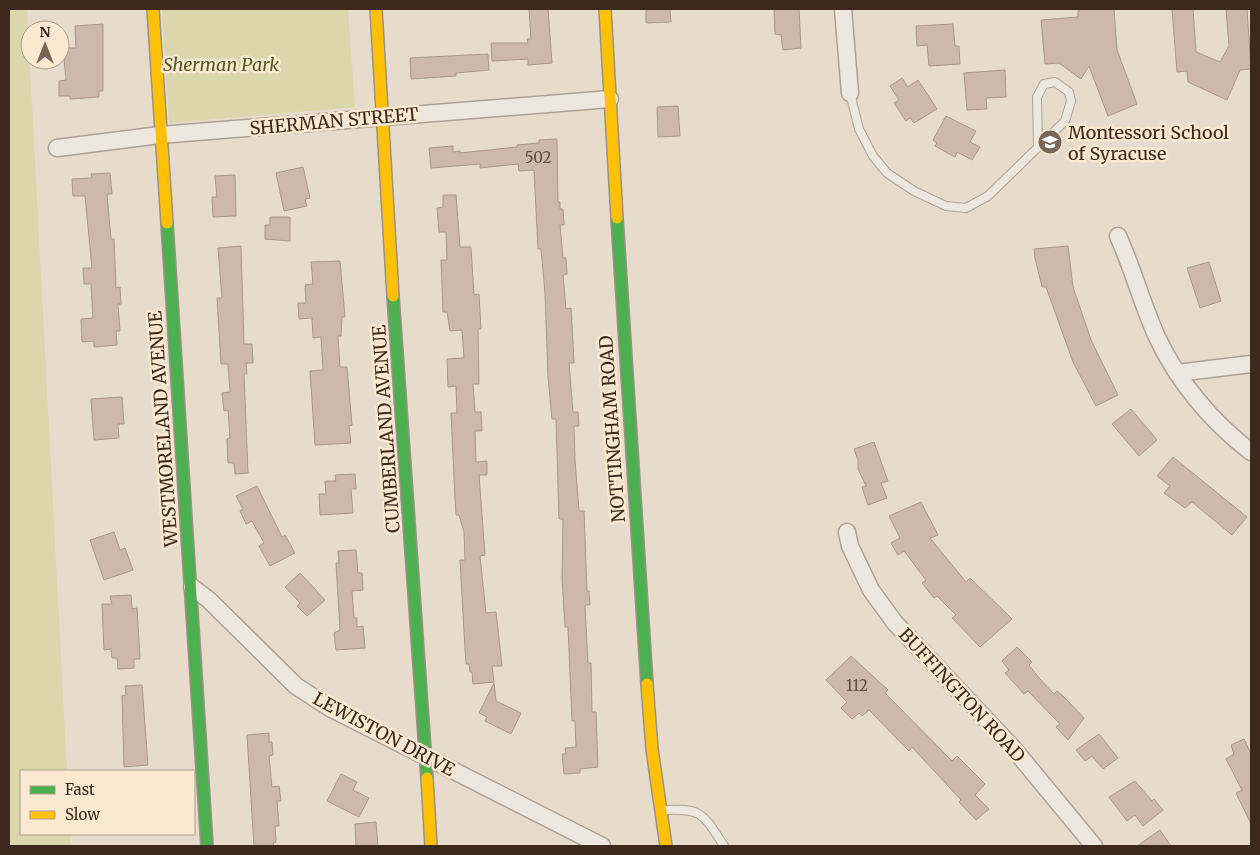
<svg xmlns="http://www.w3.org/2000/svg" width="1260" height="855" viewBox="0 0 1260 855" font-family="Merriweather,serif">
  <rect width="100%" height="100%" fill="#e7dccb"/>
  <path fill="#dbd6ac" d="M9,9H27L67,771H21V834H70L71,846H9Z
    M162,9H348L355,107L169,123Z"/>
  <path fill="#ccb9ac" stroke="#a8978a" d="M529,9H548L552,63L528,65V59L492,61L491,43H528L527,39H531Z
    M646,9H670L671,22L646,23Z
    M774,9H799L801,48L783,50L781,35L775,34Z
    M1082,9H1114L1117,50L1137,104L1108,116L1089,66L1081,79L1059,63L1045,64L1041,20L1078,17V11Z
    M1172,9H1193L1196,52L1220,62L1229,46L1226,9H1247L1251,69L1240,70L1227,100L1188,82L1187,71L1177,72Z
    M103,24V91H99V97L70,99V96H59V81L66,80L63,48H76L75,26Z
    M953,24L955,46H959L960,64L929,66L927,45L917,46L916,26Z
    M488,54L489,70L456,73V76L411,79L410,58Z
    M1005,70L1006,97L986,98L987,109L967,110L964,73Z
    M902,78L908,87L918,80L937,109L914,123L910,118L906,121L894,103L899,100L890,86Z
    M678,106L680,136L658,137L657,107Z
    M946,116L976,131L970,142L980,147L972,160L957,152L955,157L935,146L937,143L933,140Z
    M557,139L558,202H560V209H563L564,225H560L563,258H566L567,274L563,275L566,309L571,308L572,325L574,363H569L573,412H578L579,426H574L575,460L579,511H584L587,591H589L590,605H585L586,626L588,663H591L592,712H596L598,767L580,769V773L564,774L562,754H566L565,748L576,747L575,721H572L568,627H565L562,578L563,519H559L556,419H552L548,376L545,293L541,249H538L534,170L519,171L518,164L480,168V164L431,168L429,148L453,146V152L460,151V153L517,147V145L539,143V140Z
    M303,167L310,198L305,199L307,206L284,211L276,173Z
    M110,173L112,194H107L111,239H114L116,288L120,287L121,304H118L120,331H116L117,345L94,347V341L82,342L81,319L93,318L91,284H84L83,268H92L85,196H73L72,179L92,178L91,174Z
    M235,175L236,216L213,217L212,197H217L215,176Z
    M443,195H456L460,247H471L474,295L479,294L481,329H478L479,384H473L475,412H481L482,431H475L476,462L487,461V475H479L485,555L480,556L486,613L496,612L502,666H492L494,682L473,684L472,672H470L469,664H466L465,649L460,560H465L464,532L459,515H456L455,499L451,413H457L456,386L448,387L447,359L464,358L462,330L450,331L447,312H443L441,260H447L446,232H439L437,208L443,207Z
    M270,217H290V241L265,239V225H270Z
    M241,246L244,344H252L253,363H246L247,374H244L248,473L235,474L234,463H228L227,439L230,438L228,410L224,411L222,393L230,392L228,364H221L217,298H222L218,248Z
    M1068,246L1073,287L1091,340L1118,395L1096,406L1073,362L1046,287H1042L1035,258L1034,249Z
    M340,261L345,317H342L341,336H338L340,367H347L352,425L349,426L351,443L315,445L310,371L323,370L321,337L313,338L312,318L299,319L298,303H306L305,285L313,284L311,262Z
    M1209,262L1221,301L1200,308L1187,268Z
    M122,397L124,424H118L119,438L94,440L91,399Z
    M1131,409L1157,440L1139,456L1112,424Z
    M874,442L888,481L881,483L887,498L868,505L862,487L866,486L858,469V460L854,449Z
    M1173,457L1247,517L1232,535L1192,502L1185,508L1164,493L1170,486L1157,476Z
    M355,474L356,489H351L353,513L320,515L319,494H326L325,481H336L335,475Z
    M257,486L282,537L285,535L295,553L270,566L259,546L264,543L252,521L246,524L240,511L243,509L236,496Z
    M921,502L938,535L930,538L966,582L970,578L1012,619L980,647L952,618L956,615L937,596L934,598L922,583L926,580L904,551L898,555L891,543L900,538L889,516Z
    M114,532L120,550L125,548L133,570L104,580L90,540Z
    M356,550L358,573H362L363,590L352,591L354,618H357V627L363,626L365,648L336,650L334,633L340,630L336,563H339L338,551Z
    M300,573L325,600L307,616L297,606L300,603L285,587Z
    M131,595L132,609L137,608L140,659H134V668L118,669L117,658H112L111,649L104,650L102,604H112L110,596Z
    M1017,647L1032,662L1029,665L1039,678L1054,694L1057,691L1064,697L1084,718L1068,740L1056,727L1060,724L1028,691L1024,694L1005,673L1009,670L1002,661Z
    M851,656L888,690L885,693L952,761L957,756L985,784L975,795L989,809L976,820L959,802L961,800L912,747L909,751L869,710L862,716L859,713L852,719L841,708L847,702L826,680Z
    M494,683L496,701L521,713L511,734L485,721L487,717L479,713Z
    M142,685L148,765L124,767L122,696L126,695L125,686Z
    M269,733V742H272L273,755L269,756L272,787L279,786L281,801H277L279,826H275L276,842L273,843L274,846H254L247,735Z
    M1099,734L1118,758L1103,769L1092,756L1085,761L1076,750Z
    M1244,739L1251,754V824L1236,793L1242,790L1226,759L1234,754L1231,745Z
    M341,774L357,782L353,790L369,798L359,817L327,801Z
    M1135,781L1152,801L1154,799L1163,810L1143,826L1135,815L1127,821L1109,797Z
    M376,822L378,846H356L355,824Z
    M1160,830L1171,846H1137Z"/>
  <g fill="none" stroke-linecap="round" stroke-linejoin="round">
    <defs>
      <path id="lane" d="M850,93L859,129L873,156L887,173L914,191L946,206L966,208L988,196L1065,121L1071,101L1069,92L1055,82L1044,84L1037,97L1038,146
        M663,810C703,808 703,814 724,846"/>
      <path id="street" d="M843,9L850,93
        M57,148L160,135L610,99
        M1118,236C1133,269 1142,304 1157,337C1178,382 1212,422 1251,452
        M1177,373L1251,364
        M847,532L850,546L871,590L895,623L1013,748L1094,846
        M192,587L209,600L296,686L330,708L602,846"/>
      <path id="fast" d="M617,218L647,684
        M167,223L207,846
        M393,296L427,778"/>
      <path id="slow" d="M153,9L167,223
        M376,9L393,296
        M605,9L617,218
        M647,684L652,749L666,846
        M427,778L431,846"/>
    </defs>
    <use href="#lane" stroke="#aca195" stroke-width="10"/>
    <use href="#street" stroke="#aca195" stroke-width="19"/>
    <use href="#fast" stroke="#9c9185" stroke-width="14"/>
    <use href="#slow" stroke="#9c9185" stroke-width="14"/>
    <use href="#lane" stroke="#eee7de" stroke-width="8"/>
    <use href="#street" stroke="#eee7de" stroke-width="16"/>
    <use href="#fast" stroke="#4caf50" stroke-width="11"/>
    <use href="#slow" stroke="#ffc107" stroke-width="11"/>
  </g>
  <defs>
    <symbol id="school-disc" viewBox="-11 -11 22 22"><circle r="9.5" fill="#786759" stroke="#f9e9d1"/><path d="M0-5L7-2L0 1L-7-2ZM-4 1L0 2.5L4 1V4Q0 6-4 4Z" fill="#fff"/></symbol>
  </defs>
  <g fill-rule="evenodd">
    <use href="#school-disc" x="1036" y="128" width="28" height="28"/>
  </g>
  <g text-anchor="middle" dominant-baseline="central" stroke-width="5" stroke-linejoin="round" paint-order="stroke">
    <g font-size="15" fill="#604c40">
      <text x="538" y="157">502</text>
      <text x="857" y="685">112</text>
    </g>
    <g font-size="18" font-style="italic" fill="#525a20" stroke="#f9e9d1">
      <text x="221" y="64">Sherman Park</text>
    </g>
    <g font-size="18" fill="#3c281c" stroke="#f9e9d1">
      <text transform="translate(334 121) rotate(-5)">SHERMAN STREET</text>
      <text transform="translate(163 429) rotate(-94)">WESTMORELAND AVENUE</text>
      <text transform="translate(386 429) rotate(-94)">CUMBERLAND AVENUE</text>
      <text transform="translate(612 429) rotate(-94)">NOTTINGHAM ROAD</text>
      <text transform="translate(962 695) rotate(47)">BUFFINGTON ROAD</text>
      <text transform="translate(384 734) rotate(28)">LEWISTON DRIVE</text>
    </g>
    <g font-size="18" fill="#3c281c" stroke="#f9e9d1" text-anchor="start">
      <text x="1068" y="132">Montessori School<tspan x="1068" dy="21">of Syracuse</tspan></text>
    </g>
  </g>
  <rect width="1260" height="855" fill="none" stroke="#3c281c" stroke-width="20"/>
  <rect x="20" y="770" width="175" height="65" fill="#f9e9d1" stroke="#ad9c89"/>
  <rect x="30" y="786" width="25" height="8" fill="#4caf50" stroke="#ad9c89"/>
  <text x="65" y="795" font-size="15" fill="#3c281c">Fast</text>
  <rect x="30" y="811" width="25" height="8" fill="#ffc107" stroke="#ad9c89"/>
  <text x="65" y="820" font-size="15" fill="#3c281c">Slow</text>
  <g transform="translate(45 45)"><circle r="24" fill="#f9e9d1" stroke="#ad9c89"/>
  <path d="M0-4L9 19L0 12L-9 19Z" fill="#786759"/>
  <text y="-8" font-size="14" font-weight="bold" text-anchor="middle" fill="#3c281c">N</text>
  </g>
</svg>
